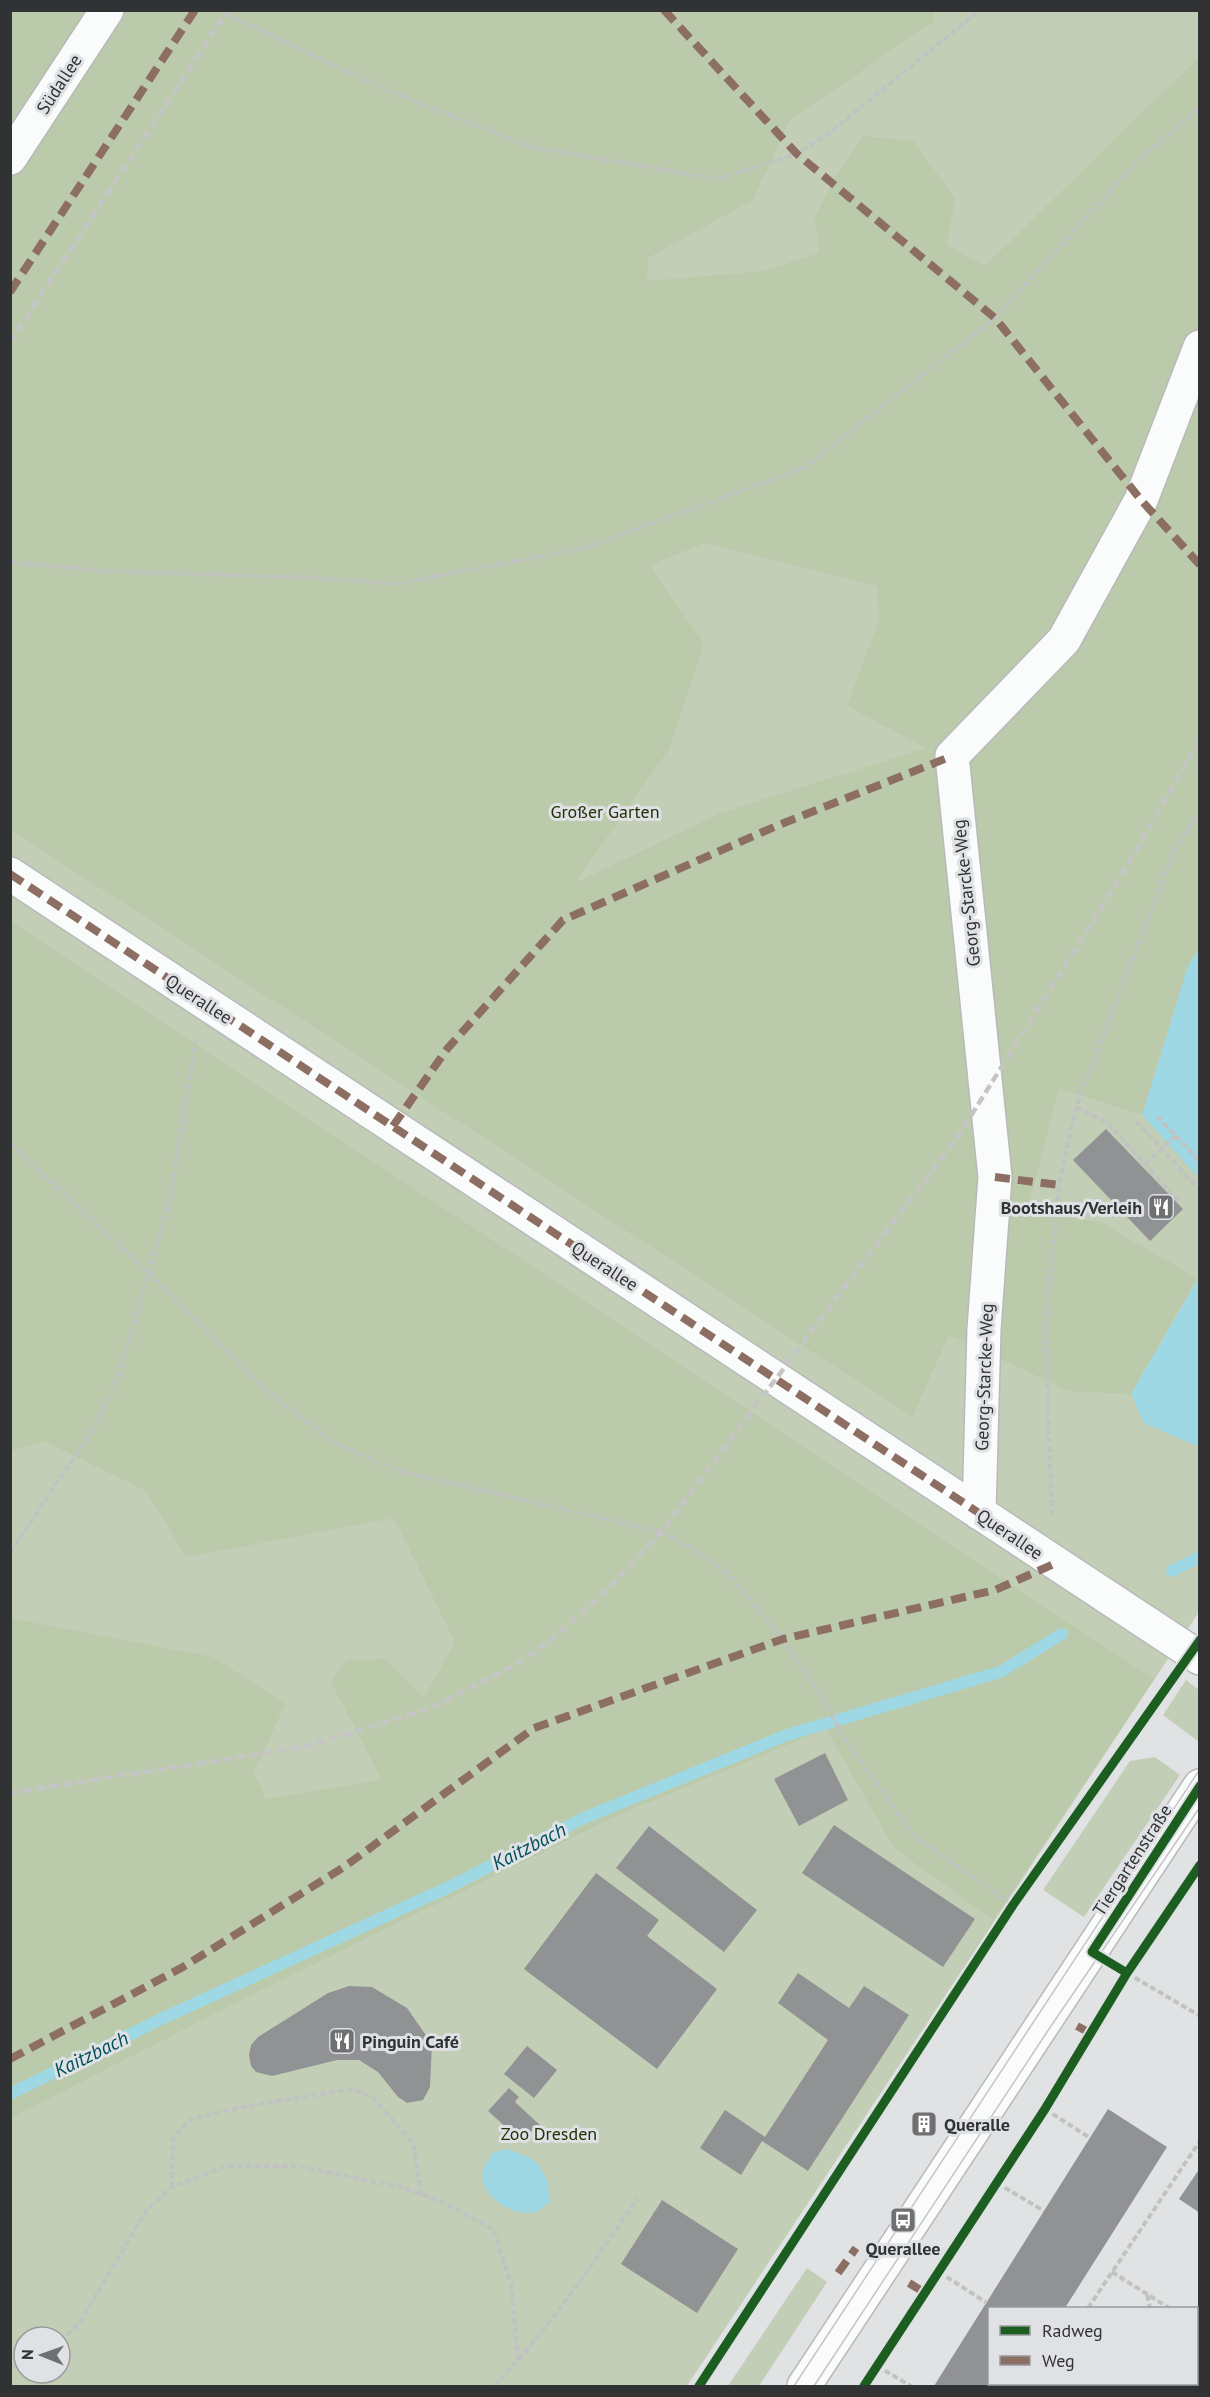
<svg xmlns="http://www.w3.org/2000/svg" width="1210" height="2397" viewBox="0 0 1210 2397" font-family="'PT Sans',sans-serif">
  <rect width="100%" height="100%" fill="#e0e2e4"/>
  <path fill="#c3ceb6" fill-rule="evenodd" d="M11,11H1199V1612L687,2386H11ZM24,2337H60V2373H24Z
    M1186,1680L1199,1690V1742L1163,1715Z
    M1155,1757L1180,1775L1084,1917L1043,1890L1130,1761Z
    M807,2268L827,2282L759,2386H728Z"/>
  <path fill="#bbcaaa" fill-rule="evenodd" d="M10,11H933L934,21L789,121L753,200L648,258L647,281L764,271L819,253L815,218L836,175L863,136L913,141L955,198L947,245L985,266L1199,57V948L1188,966L1142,1115L1059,1088L1027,1212L1100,1222L1197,1278L1131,1394L1069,1391L949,1335L912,1417L11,830ZM705,543L877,586L879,620L847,706L926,748L723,812L575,883L669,749L704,644L650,565Z
    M11,921L1154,1679L993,1920L894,1848L826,1729L621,1814L255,1993L11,2118V1610L14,1619L213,1657L285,1704L254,1773L266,1799L382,1780L331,1682L347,1660L386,1659L424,1698L455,1642L394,1518L186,1557L146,1491L44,1441L11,1451Z"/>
  <path fill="#9ed8e4" d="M1199,948L1200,1178H1199L1142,1115L1188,966Z
    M1199,1277L1200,1447H1199L1144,1423L1131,1394Z
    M507,2149C538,2159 550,2169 549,2203C545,2205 541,2209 537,2211C516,2220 476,2195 483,2170C485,2164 490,2158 492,2153Z"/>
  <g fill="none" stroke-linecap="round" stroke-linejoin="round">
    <path stroke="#9ed8e4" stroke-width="12" d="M1172,1571L1197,1558
      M10,2094L159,2020L447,1888L584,1818L787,1735L1000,1672L1062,1634"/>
  </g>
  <path fill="#919294" d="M1106,1129L1183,1209L1150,1241L1073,1160Z
    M825,1753L848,1800L799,1826L774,1779Z
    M834,1825L975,1919L943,1967L802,1873Z
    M649,1826L757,1910L724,1952L616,1868Z
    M596,1873L659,1920L647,1936L717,1989L657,2069L524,1969Z
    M798,1973L849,2008L864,1986L909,2015L808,2171L762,2141L741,2175L700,2148L725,2110L765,2137L828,2040L778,2003Z
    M349,1986L372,1987L407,2008L432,2044L430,2087L423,2100L407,2103L398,2097L378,2072L359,2060H337L272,2076L256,2072L251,2066L249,2055L251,2045L258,2037L328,1993Z
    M527,2046L557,2070L534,2098L504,2074Z
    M509,2088L519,2097L515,2102L541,2126L518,2138L488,2111Z
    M1108,2109L1167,2147L1065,2308H990V2384H1018L1016,2386H934Z
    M927,2112L933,2117L921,2136L914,2131Z
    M1200,2168V2213L1179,2199Z
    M662,2200L738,2249L697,2313L621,2264Z"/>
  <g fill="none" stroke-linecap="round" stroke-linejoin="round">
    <defs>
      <path id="minor" d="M10,158L107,10
        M10,874L1200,1658
        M979,1513L984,1329L995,1177L952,756L1064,640L1141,500L1200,347"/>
      <path id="major" d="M804,2386L1200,1786"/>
    </defs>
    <use href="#minor" stroke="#b8b9ba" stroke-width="36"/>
    <use href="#major" stroke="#b8b9ba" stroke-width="36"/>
    <path stroke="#c1c2c2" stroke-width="4" stroke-dasharray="6 3" stroke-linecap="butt" d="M218,10L389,91L531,147L718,179L797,154L832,131L980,10
      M10,562L106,571L319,578L395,584L581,549L804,468L995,318L1141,157L1200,108
      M1076,1107L1107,1122L1180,1203
      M1136,1121L1200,1190
      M1176,1136L1199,1160
      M10,1143L150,1274L261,1386L333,1442L399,1471L661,1532L691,1548L728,1574L783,1639L821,1696L843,1736L915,1837L1013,1905
      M1145,1164L1176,1136L1156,1115
      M1052,1515L1045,1329L1059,1185L1076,1107L1175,848L1200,811
      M10,1553L95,1426L119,1375L170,1199L196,1039
      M1127,1973L1200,2016
      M1045,2109L1090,2138
      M997,2183L1044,2211
      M172,2187L173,2138L191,2119L247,2106L353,2089L373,2098L413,2143L421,2194
      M939,2272L987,2303
      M1112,2272L1169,2308
      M1147,2295L1150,2308
      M1088,2308L1200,2141
      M1196,2327L1200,2329
      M60,2341L79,2324L147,2209L172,2187L227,2166H297L400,2187L442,2202L493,2229L511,2284L518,2361
      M877,2366L911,2386
      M10,2368L24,2362
      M1196,2373L1200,2372
      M1161,2384V2386
      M494,2386C549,2329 593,2263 638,2198
      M1036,2386L1038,2384"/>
    <use href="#minor" stroke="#fafbfb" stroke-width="33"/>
    <use href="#major" stroke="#fafbfb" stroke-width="33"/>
    <path stroke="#c5c5c6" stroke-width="1.5" d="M794,2386L1200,1769
      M814,2386L1047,2032L1200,1807"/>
    <path stroke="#c5c5c6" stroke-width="4.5" stroke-dasharray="9 4.5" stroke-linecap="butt" d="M10,342L228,10
      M10,1793L304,1747L429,1709L515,1665L551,1640L609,1588L661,1532L959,1135L1127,866L1200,739"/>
    <path stroke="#8d6e63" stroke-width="8" stroke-dasharray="15 8" stroke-linecap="butt" d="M664,10L797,154L995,318L1141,500L1200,565
      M10,292L195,10
      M10,874L979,1513
      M393,1126L447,1049L563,920L774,827L952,756
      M995,1177L1059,1185
      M1077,2026L1090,2033
      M10,2059L183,1967L344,1867L534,1728L783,1639L995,1590L1054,1564
      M838,2273L856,2248
      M909,2283L925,2293"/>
    <defs>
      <path id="cycleway" d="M1127,1973L1092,1952L1200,1786
        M699,2386L1013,1905L1200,1640
        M864,2386L1045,2109L1127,1973L1200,1865"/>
    </defs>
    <use href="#cycleway" stroke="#dfe1e5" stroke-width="13"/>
    <use href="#cycleway" stroke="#1b5e20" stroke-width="9"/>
  </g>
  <defs>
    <symbol id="restaurant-square" viewBox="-11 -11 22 22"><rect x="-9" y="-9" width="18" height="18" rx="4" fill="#6e7071" stroke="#dfe1e5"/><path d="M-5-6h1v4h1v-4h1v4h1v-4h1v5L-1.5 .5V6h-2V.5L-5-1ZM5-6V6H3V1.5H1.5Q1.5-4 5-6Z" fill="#fff"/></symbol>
    <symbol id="building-square" viewBox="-11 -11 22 22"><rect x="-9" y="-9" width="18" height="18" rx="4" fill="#6e7071" stroke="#dfe1e5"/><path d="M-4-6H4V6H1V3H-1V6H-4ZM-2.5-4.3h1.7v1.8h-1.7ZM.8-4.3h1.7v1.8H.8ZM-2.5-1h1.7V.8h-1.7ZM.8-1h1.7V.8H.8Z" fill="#fff"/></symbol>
    <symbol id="bus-square" viewBox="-11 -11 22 22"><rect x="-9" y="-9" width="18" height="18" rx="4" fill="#6e7071" stroke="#dfe1e5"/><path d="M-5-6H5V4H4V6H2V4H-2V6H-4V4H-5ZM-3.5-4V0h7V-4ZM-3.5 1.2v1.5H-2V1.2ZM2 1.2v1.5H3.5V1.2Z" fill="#fff"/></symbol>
  </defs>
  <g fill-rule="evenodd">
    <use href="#restaurant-square" x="1146" y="1192" width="30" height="30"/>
    <use href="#restaurant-square" x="327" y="2026" width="30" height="30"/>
    <use href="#building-square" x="909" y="2109" width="30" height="30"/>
    <use href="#bus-square" x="888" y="2205" width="30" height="30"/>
  </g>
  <g text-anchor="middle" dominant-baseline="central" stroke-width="6" stroke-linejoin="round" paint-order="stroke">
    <g font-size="18" fill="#313233" stroke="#dfe1e5">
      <text transform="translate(59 84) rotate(-57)">Südallee</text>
      <text transform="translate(966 893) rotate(-96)">Georg-Starcke-Weg</text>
      <text transform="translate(199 999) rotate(33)">Querallee</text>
      <text transform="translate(605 1266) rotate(33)">Querallee</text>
      <text transform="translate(984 1377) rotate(-88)">Georg-Starcke-Weg</text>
      <text transform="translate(1010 1534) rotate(34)">Querallee</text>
      <text transform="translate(1132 1860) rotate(-57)">Tiergartenstraße</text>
    </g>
    <g font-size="18" fill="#233205" stroke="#dfe1e5">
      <text x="605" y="811">Großer Garten</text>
      <text x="549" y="2133">Zoo Dresden</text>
    </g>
    <g font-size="18" font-weight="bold" fill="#313233" stroke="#dfe1e5" text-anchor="start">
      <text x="1142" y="1207" text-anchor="end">Bootshaus/Verleih</text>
      <text x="362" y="2041">Pinguin Café</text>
      <text x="944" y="2124">Queralle</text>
      <text x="903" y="2248" text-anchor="middle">Querallee</text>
    </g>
    <g font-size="20" font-style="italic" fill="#00505b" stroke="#dfe1e5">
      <text transform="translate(529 1846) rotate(-27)">Kaitzbach</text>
      <text transform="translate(91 2054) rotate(-26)">Kaitzbach</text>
    </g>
  </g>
  <rect width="1210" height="2397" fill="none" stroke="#313233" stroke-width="24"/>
  <rect x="988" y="2307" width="210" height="78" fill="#dfe1e5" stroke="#999b9e" stroke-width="1.5"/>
  <rect x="1000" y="2326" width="30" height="9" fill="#1b5e20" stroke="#999b9e" stroke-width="1.5"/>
  <text x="1042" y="2337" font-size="18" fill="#313233">Radweg</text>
  <rect x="1000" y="2356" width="30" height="9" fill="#8d6e63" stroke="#999b9e" stroke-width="1.5"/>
  <text x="1042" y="2367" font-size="18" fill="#313233">Weg</text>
  <g transform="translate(42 2355) rotate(271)"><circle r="28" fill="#dfe1e5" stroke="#999b9e" stroke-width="1.5"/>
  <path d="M0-4.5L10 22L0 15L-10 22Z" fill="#6e7071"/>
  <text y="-9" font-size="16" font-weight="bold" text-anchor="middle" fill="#313233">N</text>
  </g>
</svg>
